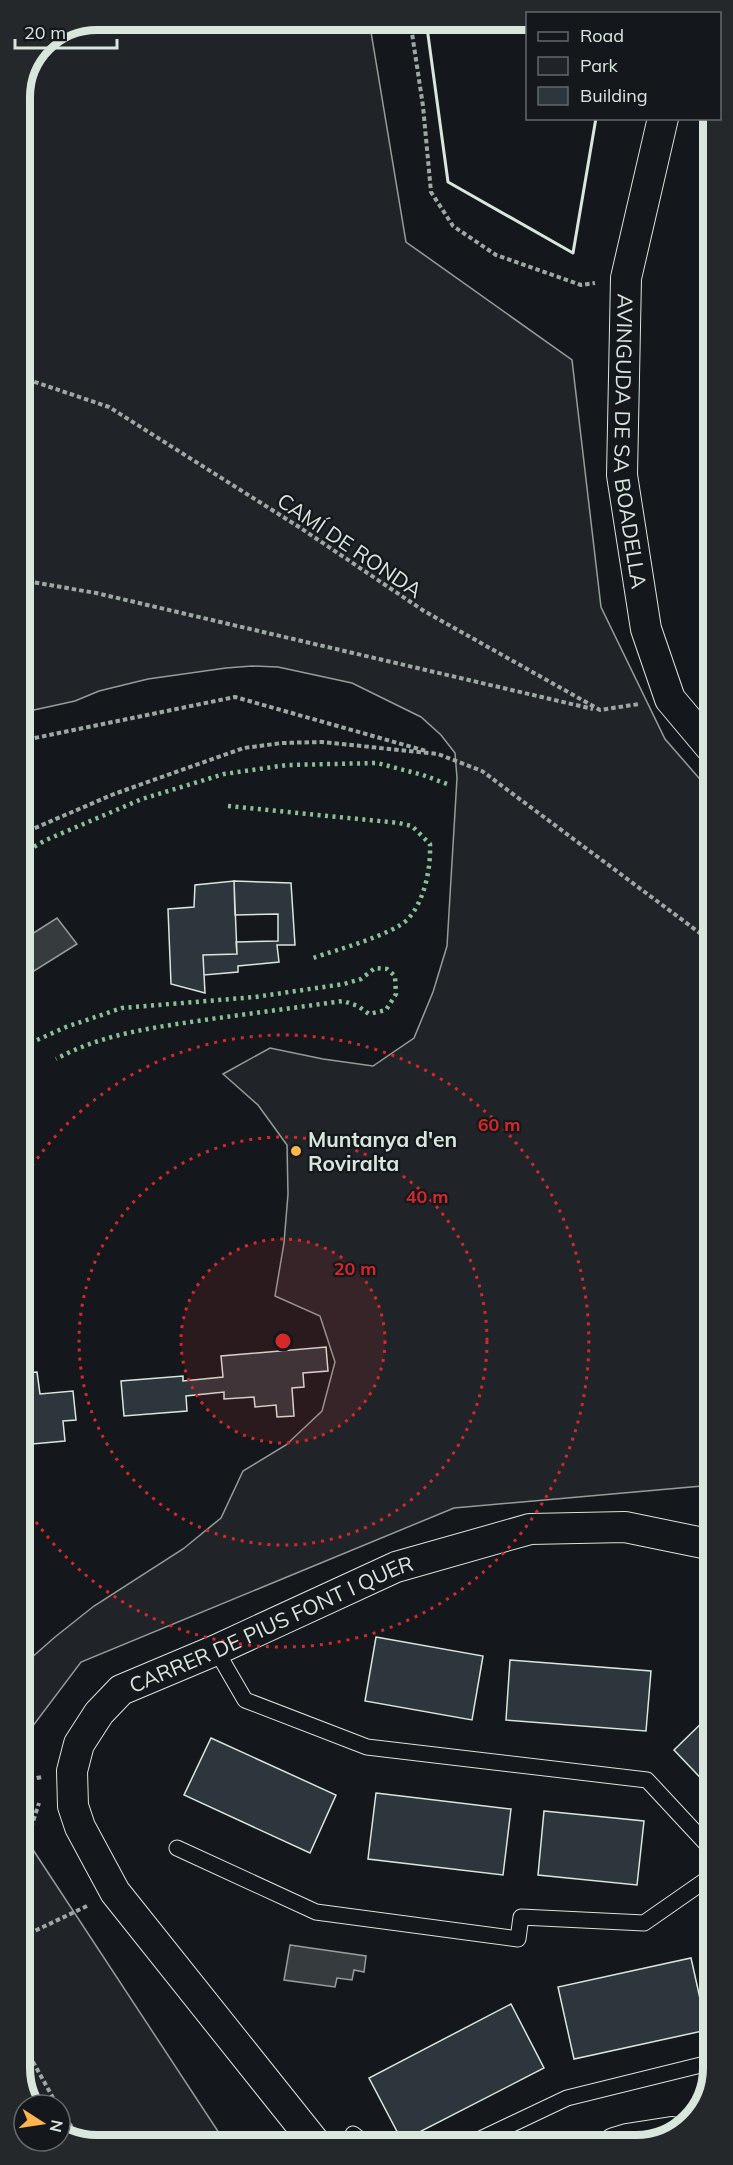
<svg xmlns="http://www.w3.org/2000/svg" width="733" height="2165" viewBox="0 0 733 2165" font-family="Mulish,sans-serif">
  <rect width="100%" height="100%" fill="#14181c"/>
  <path fill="#202428" stroke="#939e99" stroke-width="1.5" d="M97,20H369L406,242L572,360L601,607L665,739L712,793L713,1485L454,1508L81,1662L32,1727L22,1770V1666L55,1637L94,1606L183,1549L221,1518L243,1471L286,1445L322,1411L335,1362L320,1316L275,1296L284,1243L288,1194L287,1145L258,1105L223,1074L270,1048L323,1059L373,1066L414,1038L433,992L447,946L457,778L455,753L441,735L421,717L352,683L278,667L252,666L226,668L148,679L99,691L75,701L20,713V93L43,42Z
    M22,1833L227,2145H92L60,2132V2105H33L22,2087Z"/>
  <path fill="#363b3e" stroke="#939e99" stroke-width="1.5" d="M57,918L77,944L26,976L21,969V941Z
    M290,1945L366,1956L364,1972L354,1970L352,1980L337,1978L335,1987L284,1980Z"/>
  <path fill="#2c363c" stroke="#d8e6dc" stroke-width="1.5" d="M711,275V352L702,351Z
    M234,881L237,954L203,955L205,993L171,984L168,909L194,907L195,885Z
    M234,881L291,883L295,945H277L279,962L238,966V972L204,975L203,955L237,954L236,942L278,941V914L235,915Z
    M326,1347L328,1371L303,1373L304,1387L292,1388L294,1416L277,1417L276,1405L255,1407L254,1397L224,1399V1392L186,1396L187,1411L124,1416L121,1381L183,1376V1381L223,1377L221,1356Z
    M37,1372L40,1394L73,1391L76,1420L63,1421L65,1441L21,1445V1373Z
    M376,1637L483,1656L472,1720L365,1701Z
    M510,1660L651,1671L646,1731L506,1720Z
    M713,1712V1791L674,1750Z
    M211,1738L336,1795L310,1853L184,1795Z
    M376,1793L511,1809L503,1875L368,1859Z
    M544,1811L644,1821L637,1885L538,1875Z
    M691,1958L707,2030L574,2059L558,1987Z
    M511,2004L544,2068L402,2141L369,2078Z"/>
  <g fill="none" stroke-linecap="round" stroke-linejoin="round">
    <defs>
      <path id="lane" d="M216,1650L245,1700L367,1747L647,1780L713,1851
        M177,1848L316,1912L518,1939L521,1917L644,1923L713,1875
        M353,2134L366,2144
        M470,2144L567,2098L713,2062"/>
      <g id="street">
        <path id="s1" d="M663,118L626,278L622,475L646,629L670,699L712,749"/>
        <path d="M614,2143L627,2139L672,2132"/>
        <path id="s2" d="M316,2144L115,1892L80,1827L73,1806L72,1771L79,1744L99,1713L121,1690L216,1650L396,1567L530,1529L625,1527L713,1545"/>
      </g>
    </defs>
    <use href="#lane" stroke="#d8e6dc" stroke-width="17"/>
    <use href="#street" stroke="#d8e6dc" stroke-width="32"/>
    <path stroke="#9da8a2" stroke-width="4" stroke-dasharray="4.5 3" stroke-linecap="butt" d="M410,20L423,106L431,192L453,226L496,255L581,285L595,283
      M20,377L109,407L299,527L424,611L600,710L639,704
      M20,580L96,593L593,709
      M20,741L235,697L426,751
      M21,834L114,794L244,748L282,743L322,742L438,754L482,771L712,942
      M22,1781L42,1777
      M22,1856L39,1803
      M22,1937L87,1906
      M22,2042L57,2105
      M60,2111L83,2142"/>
    <use href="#lane" stroke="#14181c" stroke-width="15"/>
    <use href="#street" stroke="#14181c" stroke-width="30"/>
    <path stroke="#8ac095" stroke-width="4.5" stroke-dasharray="3 4.5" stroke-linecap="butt" d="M228,806L399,823L412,826L430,844C431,867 425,900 408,919C392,935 336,950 313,958
      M21,854L46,840L142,799L224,774L287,765L377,763L423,775L447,784
      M37,1040L66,1027L122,1008L255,997L344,984L361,979L375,968L387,969L395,976L396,994L386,1010L369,1014L358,1006L343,1001C299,1007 255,1013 211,1019C157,1027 104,1033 56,1059"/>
    <path stroke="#d8e6dc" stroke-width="3" d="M426,20L448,182L573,253L596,118"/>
  </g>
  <circle cx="283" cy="1341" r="102" fill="#d62828" fill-opacity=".12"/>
  <g fill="none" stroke="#d62828" stroke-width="3" stroke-dasharray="3 6">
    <circle cx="283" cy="1341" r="102"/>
    <circle cx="283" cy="1341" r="204"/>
    <path d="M22 1181A306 306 0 1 1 22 1501"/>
  </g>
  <circle fill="#ffb74d" stroke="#14181c" stroke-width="2" cx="296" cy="1151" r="6"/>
  <g text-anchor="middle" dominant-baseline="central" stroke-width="4.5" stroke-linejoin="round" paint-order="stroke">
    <g font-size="21" fill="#d8e6dc" stroke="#14181c">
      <text stroke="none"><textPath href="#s1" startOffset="328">AVINGUDA DE SA BOADELLA</textPath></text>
      <text transform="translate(350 545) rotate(34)">CAMÍ DE RONDA</text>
      <text stroke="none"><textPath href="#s2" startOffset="714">CARRER DE PIUS FONT I QUER</textPath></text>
    </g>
    <g font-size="21" font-weight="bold" fill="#d8e6dc" stroke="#14181c" text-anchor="start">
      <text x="308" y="1139">Muntanya d'en<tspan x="308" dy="24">Roviralta</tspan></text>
    </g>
  </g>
  <path d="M0 0H733V2165H0ZM97 30H636A67 67 0 0 1 703 97V2068A67 67 0 0 1 636 2135H97A67 67 0 0 1 30 2068V97A67 67 0 0 1 97 30Z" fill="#24282b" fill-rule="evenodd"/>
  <path fill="none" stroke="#d8e6dc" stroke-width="8" d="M97 30H636A67 67 0 0 1 703 97V2068A67 67 0 0 1 636 2135H97A67 67 0 0 1 30 2068V97A67 67 0 0 1 97 30Z"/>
  <circle cx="283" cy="1341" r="9" fill="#d62828" stroke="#14181c" stroke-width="3"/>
  <g font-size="18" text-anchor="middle" font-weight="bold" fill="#d62828" stroke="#14181c" stroke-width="4.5" stroke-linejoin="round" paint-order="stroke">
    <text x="499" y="1131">60 m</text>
    <text x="427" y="1203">40 m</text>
    <text x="355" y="1275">20 m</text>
  </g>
  <rect x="526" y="12" width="195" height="108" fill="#14181c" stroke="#626a69" stroke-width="1.5"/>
  <rect x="538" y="32" width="30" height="9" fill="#14181c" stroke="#626a69" stroke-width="1.5"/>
  <text x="580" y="42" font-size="18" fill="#d8e6dc">Road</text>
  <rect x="538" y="57" width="30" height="18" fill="#202428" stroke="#626a69" stroke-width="1.5"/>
  <text x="580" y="72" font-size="18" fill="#d8e6dc">Park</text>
  <rect x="538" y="87" width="30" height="18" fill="#2c363c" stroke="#626a69" stroke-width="1.5"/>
  <text x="580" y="102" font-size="18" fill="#d8e6dc">Building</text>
  <g transform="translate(42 2123) rotate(102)"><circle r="28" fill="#14181c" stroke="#626a69" stroke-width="1.5"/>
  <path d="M0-4.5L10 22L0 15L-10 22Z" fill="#ffb74d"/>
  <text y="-9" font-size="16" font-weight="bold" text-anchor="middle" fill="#d8e6dc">N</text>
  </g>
  <path d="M15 39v9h102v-9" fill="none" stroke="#d8e6dc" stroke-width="3"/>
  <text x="24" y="39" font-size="18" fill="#d8e6dc" stroke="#14181c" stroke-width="4.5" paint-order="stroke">20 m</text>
</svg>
